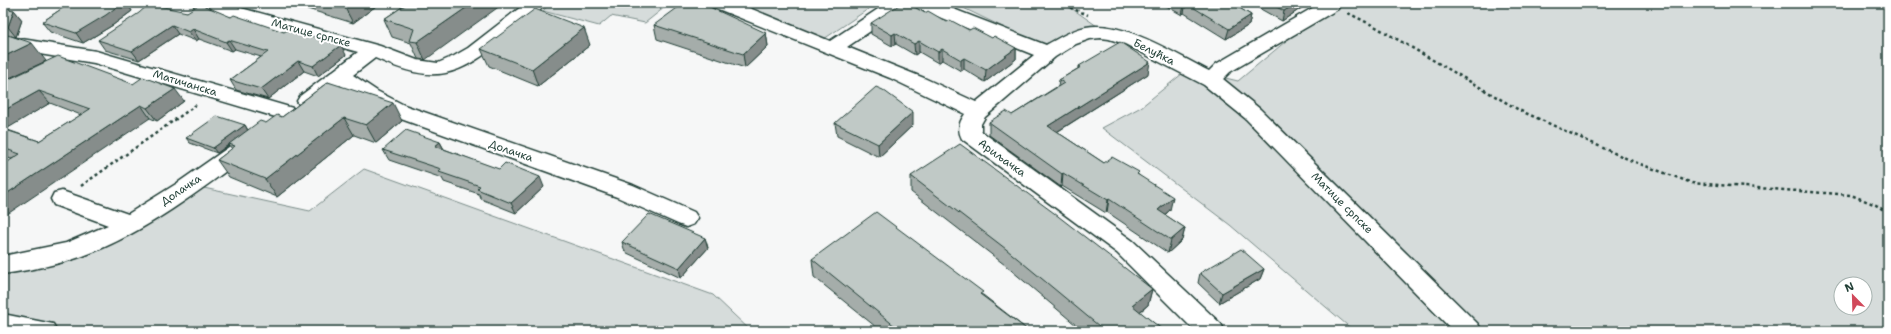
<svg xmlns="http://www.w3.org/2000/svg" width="1891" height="334" viewBox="0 0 1891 334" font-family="'Shantell Sans',sans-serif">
  <rect width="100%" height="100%" fill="#f6f7f7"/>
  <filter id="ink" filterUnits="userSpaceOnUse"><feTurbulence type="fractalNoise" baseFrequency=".025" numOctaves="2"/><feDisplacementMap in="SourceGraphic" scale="8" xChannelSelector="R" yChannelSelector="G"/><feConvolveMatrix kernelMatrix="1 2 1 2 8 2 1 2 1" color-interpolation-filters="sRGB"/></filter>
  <g filter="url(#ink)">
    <path fill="#d6dcdb" stroke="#7a8c88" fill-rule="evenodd" d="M550,3H670L645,23L611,16L599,26L543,11Z
      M753,3H877L821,41L745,10Z
      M953,3H1064L1107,33L1081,34L1040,45Z
      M1348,3H1888V331H1354L1230,225L1102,128L1141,107L1188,69L1238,81L1292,36ZM1841,284H1865V308H1841Z
      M364,169L713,295L751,331H44L3,324V265L46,257L190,185L310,211Z"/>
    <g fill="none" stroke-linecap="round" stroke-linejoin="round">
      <defs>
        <path id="minor" d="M193,3H223L380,46L417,60L438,63L454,56L468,48L526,3H546C537,16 520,27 508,37C456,77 437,86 375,58L353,75L377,91L404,105L633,185L694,212L698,218L694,224L686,227L678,224L617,197L390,115L363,101L340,85C328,95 316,110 300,106L297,101L300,96L358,52L195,7Z
          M711,3H737L830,41L887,3H908L906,7L847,47L924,78L976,102L1034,55L914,7L912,3H938L1046,45C1059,38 1071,30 1086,27C1123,20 1175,54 1209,71L1216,64L1321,3H1340L1338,9L1230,72L1223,79L1260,109L1478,324L1482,331H1453L1246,119L1204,85L1125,44L1109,39L1101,38L1090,39L1076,44L1055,57L985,117L981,124V131L1133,241L1221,324L1225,331H1195L1117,253L962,139C957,130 959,122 965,114L890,78L713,7Z
          M3,36L96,51L296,109L299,114L296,119L289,121L94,63L3,48Z
          M244,140L252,142L255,147L252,152C199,191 145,233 83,256C57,265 30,270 3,274V256L66,243L108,225L54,205L51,199L54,193L62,191L128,214L176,184L236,142Z
          M3,314L53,324L57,331H3Z"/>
      </defs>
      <use href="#minor" stroke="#1f3d34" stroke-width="3"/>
      <path stroke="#1f3d34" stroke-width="2.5" stroke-dasharray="3 3" stroke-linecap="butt" d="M1059,3L1088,15
        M1348,13L1376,27L1519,110L1632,161L1692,183L1851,195L1876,205L1888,213
        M81,186L196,105"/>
      <use href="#minor" fill="#fff" fill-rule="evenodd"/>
    </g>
    <path fill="#a5adaa" stroke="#1f3d34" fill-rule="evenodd" d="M70,3H127L132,11L113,25L83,43L50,32L42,22Z
      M288,3H375L376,6L353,23Z
      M408,3L425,60L418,59L411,43L392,37L384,19Z
      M1161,3H1231L1251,15L1249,25L1226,39L1184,13L1182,15Z
      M1258,3H1309L1282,21L1257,7Z
      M3,8L14,10L22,20L16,37L11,36L46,61L3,81Z
      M187,12L231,17L346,55L318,76L304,71L268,99L236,90L230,80L261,57L235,49L232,51L199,39L196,41L178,34L139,60L105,50L98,40Z
      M925,13L1016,48V59L985,82L964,69L961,71L942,60L938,63L919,52L915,55L896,44L892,46L871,34V23Z
      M654,25L766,33L768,46L745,68L657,39Z
      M590,45L538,86L489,66L481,49Z
      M1079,66L1148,74L1057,132L1104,163L1139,175L1170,210L1165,215L1185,228L1182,240L1168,253L1107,212L1106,213L1062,186L1061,187L989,135V122L1012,115L1058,86L1059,80L1079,68Z
      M3,82L133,84L184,101L157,121L150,118L11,159L3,156ZM50,103L81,115L39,141L5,129Z
      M328,82L402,121L376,143L354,135L277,197L229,177L217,160L232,149L229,145L217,153L190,143L186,138L245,125L248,130L282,117Z
      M835,123L913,125L879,157L837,136Z
      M440,142L444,149L544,187L516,213L481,199L479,194L444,182L442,178L389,160L383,150Z
      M911,176L1152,289L1148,305L1140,312L1164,331H1083L1005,265L911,192Z
      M705,238L708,248L681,278L625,252L622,242Z
      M812,259L983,295L1029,331H881L814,277Z
      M1264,269L1260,279L1219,303L1198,283L1200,273Z"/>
    <path fill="#868d8b" stroke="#1f3d34" d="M122,3H127L132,11L113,25L83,43L76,33Z
      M348,3H375L376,6L353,23L344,6Z
      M473,3H504L425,60L417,42Z
      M1186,3L1184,13L1182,15L1184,5Z
      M1297,3H1309L1282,21L1284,11Z
      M14,10L22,20L16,37L8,27Z
      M1251,15L1249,25L1226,39L1229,29Z
      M172,25L178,34L139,60L132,51Z
      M584,28L590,45L538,86L532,69Z
      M193,29L199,39L196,41L189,32Z
      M766,33L768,46L745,68L743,54Z
      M895,33L896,44L892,46V35Z
      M229,40L235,49L232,51L226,42Z
      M919,41V52L915,55L914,44Z
      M32,43L46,61L3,81V57Z
      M341,45L346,55L318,76L313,66Z
      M1016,48V59L985,82L986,70Z
      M942,49V60L938,63V52Z
      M964,58V69L961,71V60Z
      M298,61L304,71L268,99L261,89Z
      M1150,62L1148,74L1047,138L1048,126Z
      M175,89L184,101L157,121L147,108Z
      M39,91L50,103L3,131V111Z
      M393,103L402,121L376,143L366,125Z
      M141,105L150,118L3,217V196Z
      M913,112V125L879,157L878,144Z
      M344,118L354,135L277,197L265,179Z
      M245,125L248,131L217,153L213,148Z
      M440,142L445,152L435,146Z
      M1063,173L1062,186L1061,187L1062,174Z
      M540,177L544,187L516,213L511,203Z
      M1173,197L1170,210L1155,223L1158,210Z
      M1109,199L1107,212L1106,213L1108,200Z
      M1185,228L1182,240L1168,253L1171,240Z
      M705,238L708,248L681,278L679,268Z
      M1264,269L1260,279L1219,303L1222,293Z
      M1152,289L1148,305L1128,321L1132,305Z"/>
    <path fill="#c0c9c6" stroke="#1f3d34" d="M70,3H122L106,15L76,33L42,22Z
      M334,3H348L344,6Z
      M408,3H473L417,42L410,41L414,29L384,19Z
      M684,3H701L766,33L743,54L654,25Z
      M902,3H907L925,13L928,11L947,22L950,20L969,30L973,28L992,38L994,36L1016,48L986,70L964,58L961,60L942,49L938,52L919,41L914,44L895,33L892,35L871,23Z
      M1180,3H1231L1251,15L1229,29L1186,3L1184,5Z
      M1269,3H1297L1284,11Z
      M149,4L187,12L200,4L231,17L234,15L284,32L289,29L341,45L313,66L298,61L261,89L230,80L268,52L229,40L226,42L193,29L189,32L172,25L132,51L98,40L139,13Z
      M3,8L14,10L8,27L3,26Z
      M535,9L584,28L532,69L481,49Z
      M3,34L11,36L32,43L3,57Z
      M1120,42L1150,62L1048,126L1104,163L1112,157L1139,172L1137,174L1173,197L1158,210L1185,228L1171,240L1109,199L1108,200L1063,173L1062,174L989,122L1006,111L1012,115L1064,83L1059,80L1081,67L1079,66Z
      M58,56L133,84L143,77L175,89L147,108L141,105L3,196V165L20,154L3,148V129L39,141L90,109L39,91L3,111V82Z
      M328,82L393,103L366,125L344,118L265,179L217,160L235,146L229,144L260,121L266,123L277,115L282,117Z
      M876,87L883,90L913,112L878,144L835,123Z
      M217,116L245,125L213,148L186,138Z
      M406,130L440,142L435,146L499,169L505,163L540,177L511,203L477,189L480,186L439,172L441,169L383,150Z
      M960,144L1054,213L1152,289L1132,305L1164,331H1105L1006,249L911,176Z
      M876,212L983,292L980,294L1029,331H901L812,259Z
      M649,214L705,238L679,268L622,242Z
      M1241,249L1264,269L1222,293L1200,273Z"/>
  </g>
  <g text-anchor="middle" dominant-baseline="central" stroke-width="4" stroke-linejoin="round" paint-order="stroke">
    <g font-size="11" fill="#1f3d34" stroke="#fff">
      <text transform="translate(311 33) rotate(15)">Матице српске</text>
      <text transform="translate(1154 52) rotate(27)">Белућка</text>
      <text transform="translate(185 83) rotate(17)">Матичанска</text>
      <text transform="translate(511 151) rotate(19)">Долачка</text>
      <text transform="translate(1002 158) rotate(36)">Ариљачка</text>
      <text transform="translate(181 190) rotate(-34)">Долачка</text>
      <text transform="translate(1342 203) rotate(45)">Матице српске</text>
    </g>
  </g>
  <rect width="1891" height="334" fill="none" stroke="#fff" stroke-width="16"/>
  <rect x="8" y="8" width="1875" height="318" fill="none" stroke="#1f3d34" stroke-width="1.5" filter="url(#ink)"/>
  <g transform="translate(1853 296) rotate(337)"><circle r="19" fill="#ffffff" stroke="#a5b1ae"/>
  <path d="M0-3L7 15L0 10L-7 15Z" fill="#d1495b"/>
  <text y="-6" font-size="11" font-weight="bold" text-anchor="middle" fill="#1f3d34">N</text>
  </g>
</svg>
